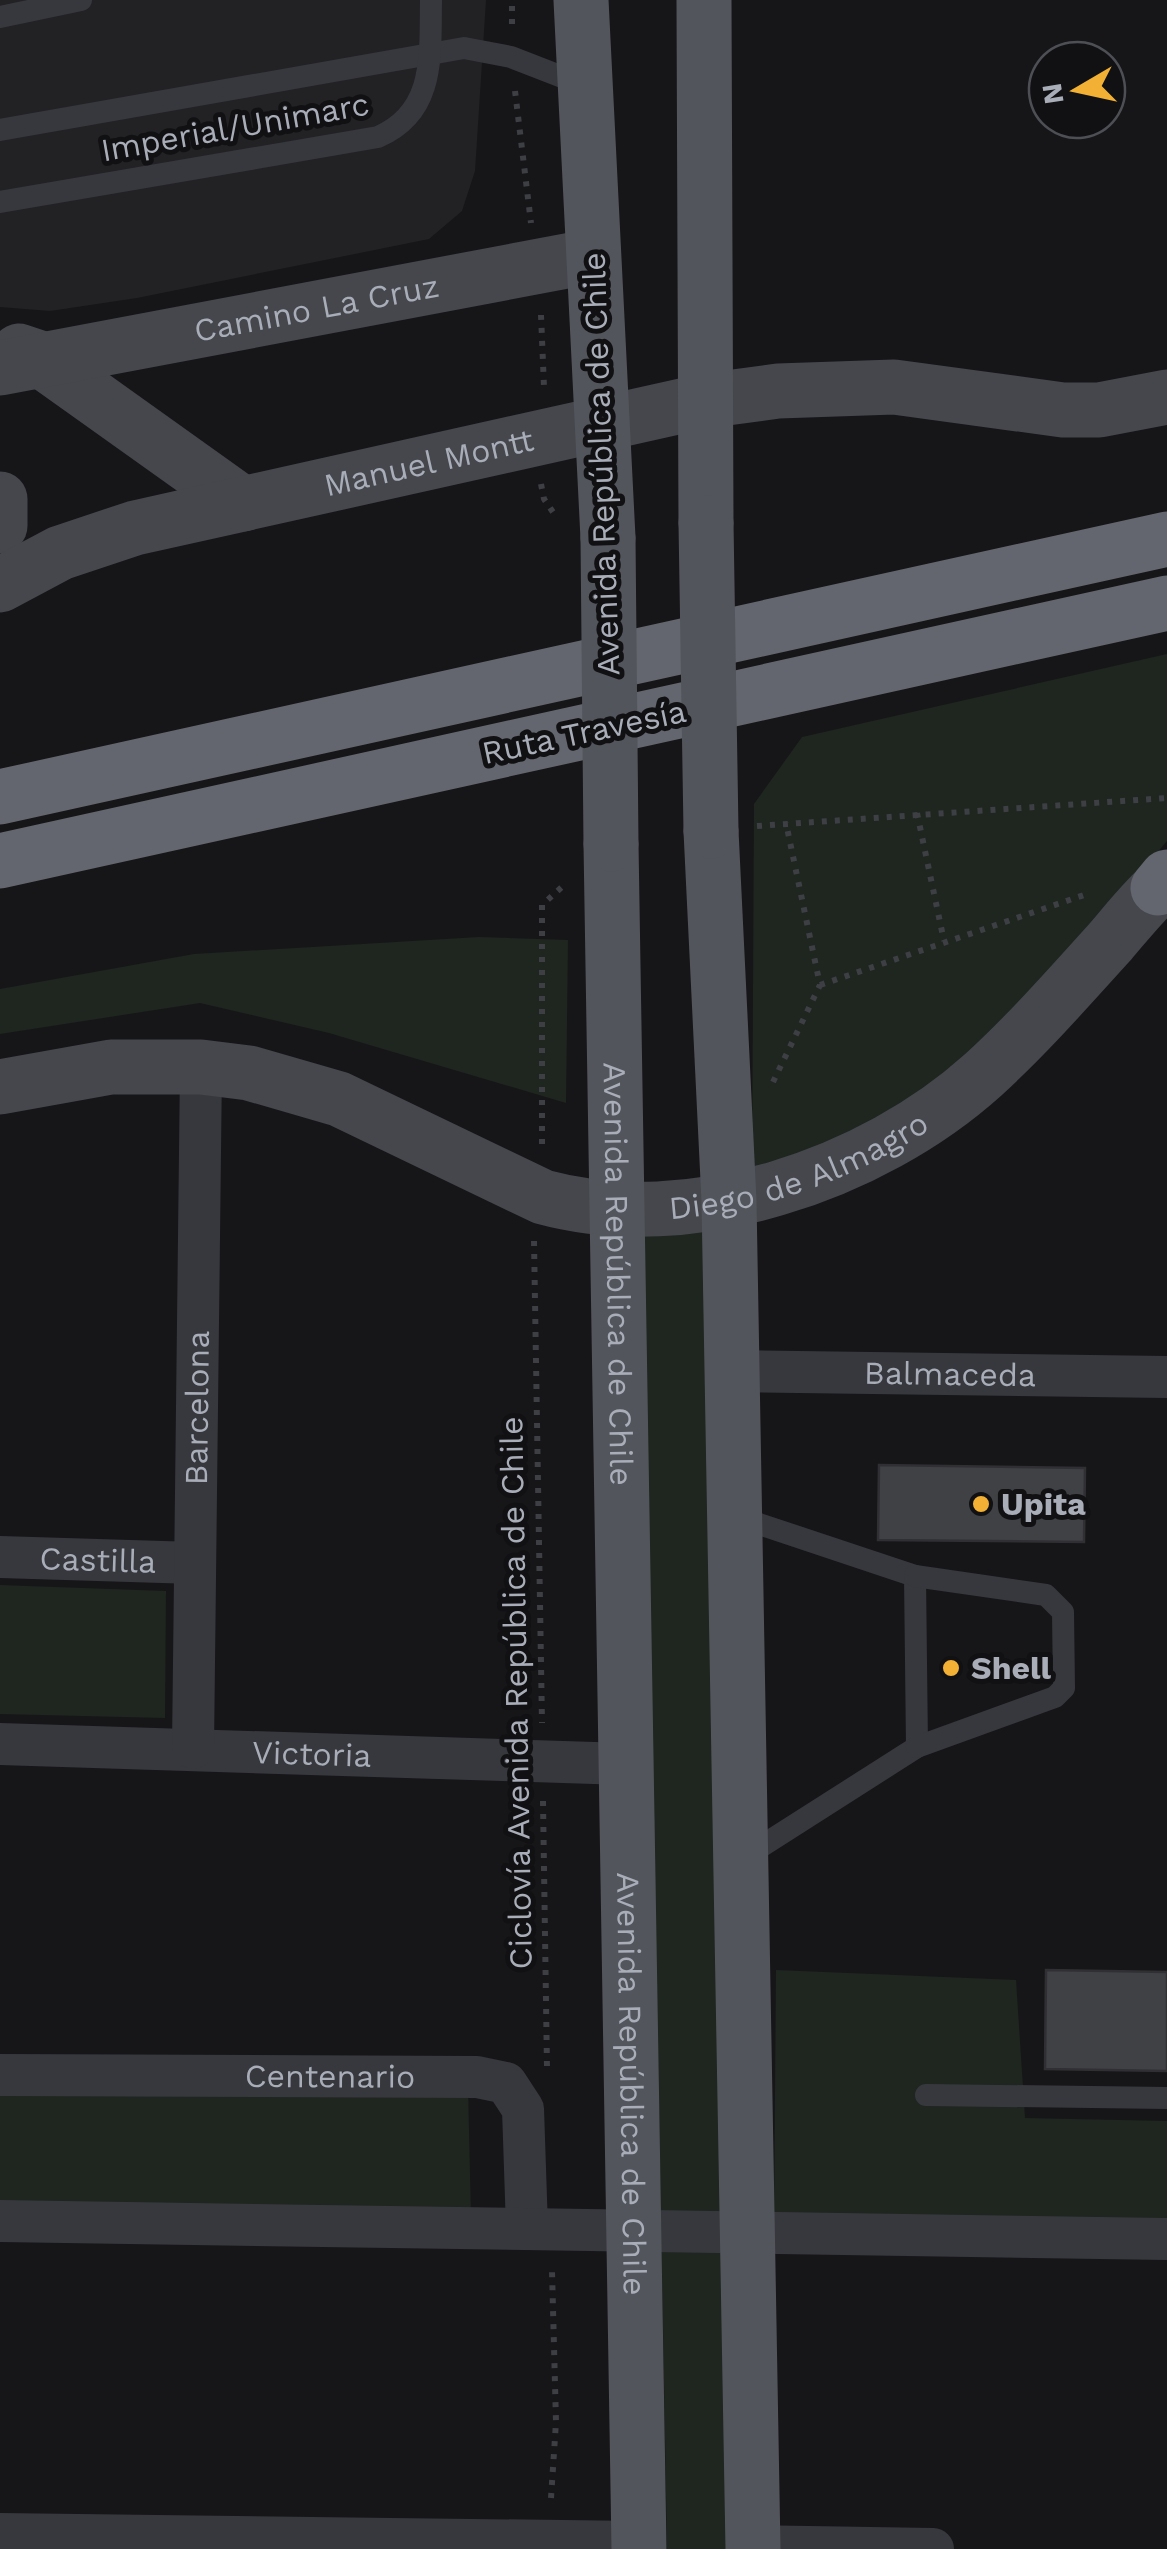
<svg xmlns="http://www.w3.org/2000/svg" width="1167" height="2549" font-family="'Work Sans',sans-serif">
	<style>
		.built { fill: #222225 }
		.green { fill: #1e261f }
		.building { fill: #404145; stroke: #303034; stroke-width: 2.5 }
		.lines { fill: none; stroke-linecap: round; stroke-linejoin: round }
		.path { stroke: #3d3f44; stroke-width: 6; stroke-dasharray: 5 8; stroke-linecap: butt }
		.lane { stroke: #37383d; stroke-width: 22 }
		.street { stroke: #37383d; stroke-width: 42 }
		.secondary { stroke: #45474d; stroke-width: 55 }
		.primary { stroke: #53555c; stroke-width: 55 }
		.highway { stroke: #63666e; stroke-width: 55 }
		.primary-bridge { stroke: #53555c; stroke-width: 55 }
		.poi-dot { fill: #f2b134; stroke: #111113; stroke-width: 4 }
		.labels { text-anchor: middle; stroke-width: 10; stroke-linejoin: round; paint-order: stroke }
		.street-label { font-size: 32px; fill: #a8adb8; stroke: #111113 }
		.poi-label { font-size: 32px; font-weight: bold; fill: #a8adb8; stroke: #111113; text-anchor: start }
	</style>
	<rect width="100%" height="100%" fill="#161618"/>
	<path class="built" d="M0 0H486L475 171 462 211 429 239 137 298 50 311 0 307Z"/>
	<g class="green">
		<path d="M1167 654V841L1045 985 944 1074 842 1155 752 1179 754 804 802 737Z"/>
		<path d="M479 937 568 940 566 1103 329 1033 200 1003 0 1034V989L194 954Z"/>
		<path d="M713 1225 732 2549H667L643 1229Z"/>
		<path d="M0 1585 166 1591 165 1718 0 1714Z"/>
		<path d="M776 1970 1016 1980 1025 2118 1167 2121V2223L774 2216Z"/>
		<path d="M0 2084 468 2086 471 2218 0 2212Z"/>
	</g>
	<g class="building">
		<path d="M879 1465 1085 1468 1084 1542 878 1540Z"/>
		<path d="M1046 1970 1167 1972V2071L1045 2069Z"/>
	</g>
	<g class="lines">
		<g class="path">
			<path d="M512 24V0"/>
			<path d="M515 91 531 223"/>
			<path d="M541 315 544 387"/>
			<path d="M541 484 544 499 557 518"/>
			<path d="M917 813 944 941"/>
			<path d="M757 826 1167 798"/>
			<path d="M820 985 1084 895"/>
			<path d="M773 1082 820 985 786 823"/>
			<path d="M542 1144V905L563 886"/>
			<path d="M534 1241 542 1723"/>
			<path d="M543 1801 547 2068"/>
			<path d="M551 2498 556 2422 552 2271"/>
		</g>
		<g class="lane">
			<path d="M0 17 81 0"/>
			<path d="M0 130 464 48 511 57 583 85"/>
			<path d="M0 202 378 137C436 112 430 55 431 0"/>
			<path d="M735 1516 915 1576 917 1747 743 1858"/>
			<path d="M915 1576 1046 1595 1063 1612 1064 1688 1055 1697 917 1747"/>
			<path d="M926 2095 1167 2098"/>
		</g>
		<g class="street">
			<path id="s1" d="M732 1371 1167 1377"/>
			<path id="s2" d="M0 1557 195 1563"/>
			<path id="s3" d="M0 1744 626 1764"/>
			<path id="s4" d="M193 1748 201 1067"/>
			<path id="s5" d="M0 2075 477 2077 506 2083 523 2109 527 2228"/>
			<path d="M0 2221 1167 2239"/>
			<path d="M0 2534 638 2542"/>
			<path d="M753 2546 933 2549"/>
		</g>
		<g class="secondary">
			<path d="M19 351 37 357 243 504"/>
			<path id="s6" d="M0 368 593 256"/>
			<path d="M0 499V526"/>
			<path id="s7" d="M0 585 60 553 135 528 704 401 778 391 894 387 1063 410H1099L1167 397"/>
			<path id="s8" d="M0 1087 111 1067H201L249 1073 339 1099 543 1197C690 1237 872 1175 983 1075 1028 1034 1069 987 1110 942 1128 921 1146 898 1167 880"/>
		</g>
		<g class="primary">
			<path d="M581 0 608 538"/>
			<path d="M704 0 706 523"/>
			<path d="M711 831 729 1201 753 2549"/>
			<path id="s9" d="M611 844 639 2549"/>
		</g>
		<g class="highway">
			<path d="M0 797 1167 539"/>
			<path d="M0 861 1167 603"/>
			<path d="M1158 888 1167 877"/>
		</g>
		<g class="primary-bridge">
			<path d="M706 523 711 831"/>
			<path d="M608 538 611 844"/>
		</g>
	</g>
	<g class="poi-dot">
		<circle cx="981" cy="1504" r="10"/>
		<circle cx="951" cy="1668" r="10"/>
	</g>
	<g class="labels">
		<g class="street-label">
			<text transform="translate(235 127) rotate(-10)" y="11">Imperial/Unimarc</text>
			<text dy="11" stroke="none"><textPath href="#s6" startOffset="322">Camino La Cruz</textPath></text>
			<text dy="11" stroke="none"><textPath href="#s7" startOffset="448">Manuel Montt</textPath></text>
			<text transform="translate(601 464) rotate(-92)" y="11">Avenida República de Chile</text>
			<text transform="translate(584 732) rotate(-12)" y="11">Ruta Travesía</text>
			<text dy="11" stroke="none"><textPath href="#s8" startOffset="835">Diego de Almagro</textPath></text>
			<text dy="11" stroke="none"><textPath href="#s9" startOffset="430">Avenida República de Chile</textPath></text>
			<text dy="11" stroke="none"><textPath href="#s1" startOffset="218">Balmaceda</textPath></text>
			<text dy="11" stroke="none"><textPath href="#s4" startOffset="340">Barcelona</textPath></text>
			<text dy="11" stroke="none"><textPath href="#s2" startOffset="98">Castilla</textPath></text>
			<text transform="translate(516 1693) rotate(-91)" y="11">Ciclovía Avenida República de Chile</text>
			<text dy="11" stroke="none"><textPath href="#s3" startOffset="312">Victoria</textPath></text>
			<text dy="11" stroke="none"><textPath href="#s5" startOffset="330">Centenario</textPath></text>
			<text dy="11" stroke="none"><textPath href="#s9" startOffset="1240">Avenida República de Chile</textPath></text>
		</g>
		<g class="poi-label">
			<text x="1001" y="1515">Upita</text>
			<text x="971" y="1679">Shell</text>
		</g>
	</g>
	<g transform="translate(1077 90) rotate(261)"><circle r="48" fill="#111113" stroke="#4d4f55" stroke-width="2.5"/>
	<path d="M0-8L18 38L0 25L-18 38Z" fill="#f2b134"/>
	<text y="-15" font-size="28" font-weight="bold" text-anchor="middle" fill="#a8adb8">N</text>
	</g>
</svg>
